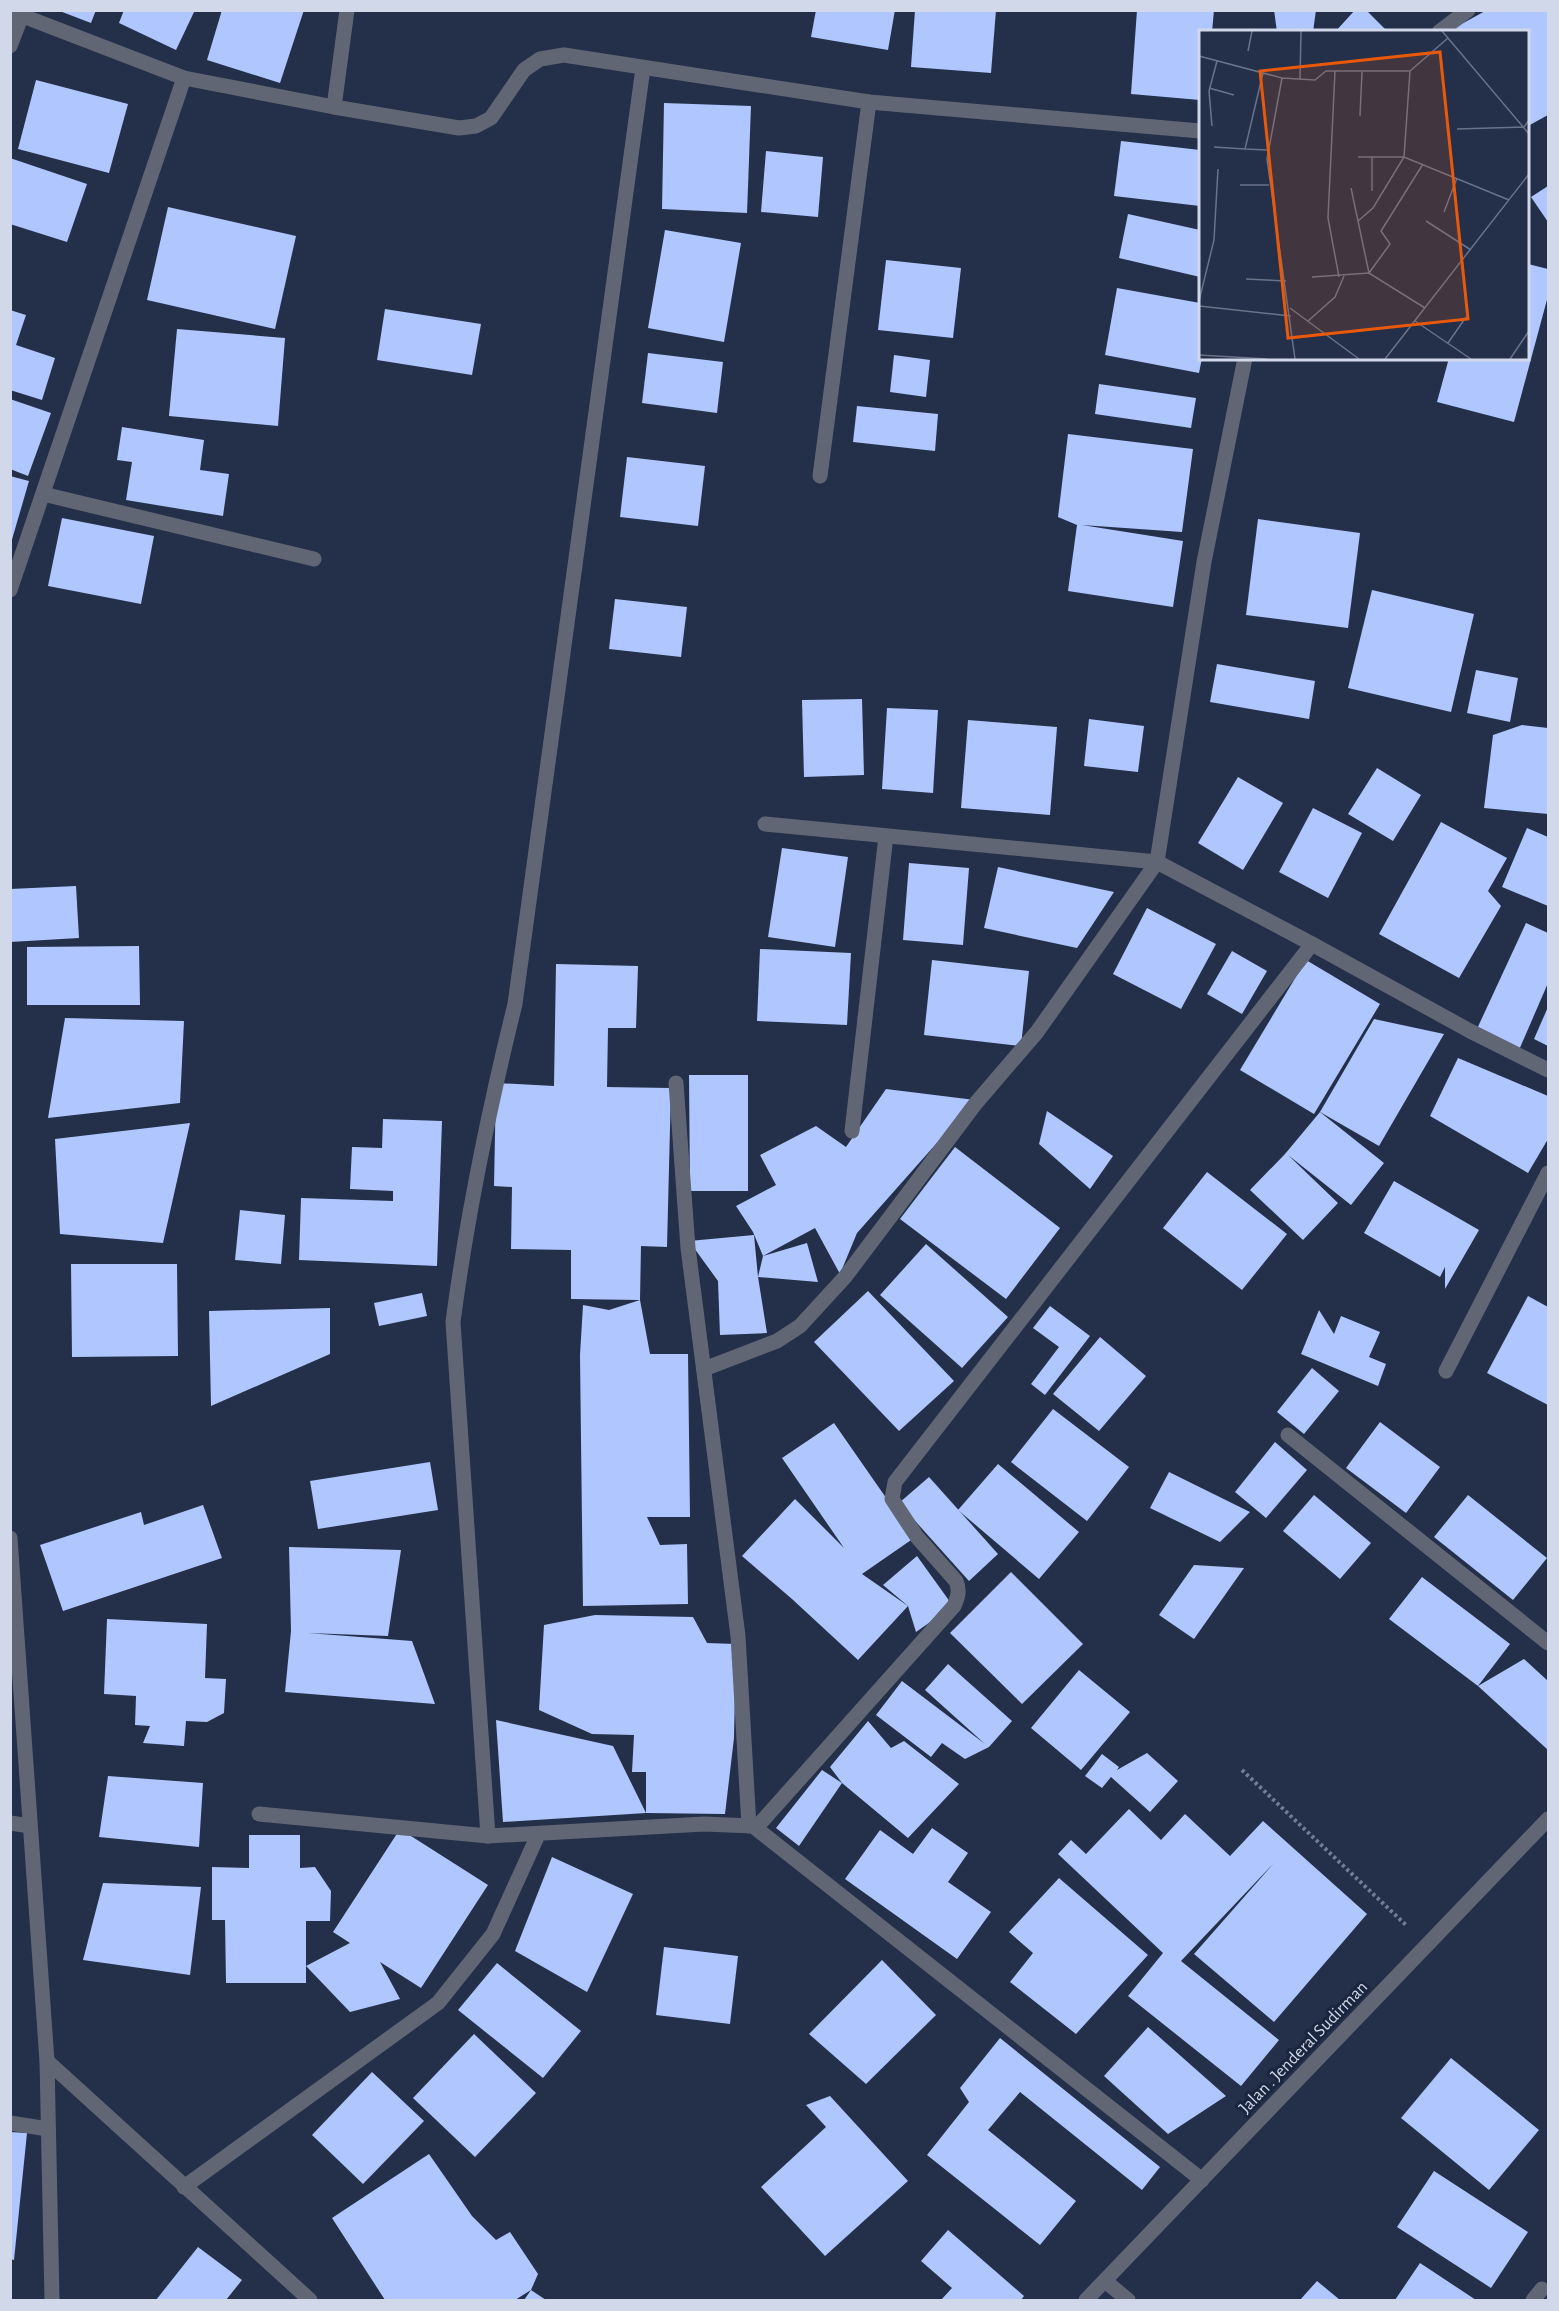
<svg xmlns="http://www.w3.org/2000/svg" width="1559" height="2311" font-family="'Alegreya Sans',sans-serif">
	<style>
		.building { fill: #afc7fe }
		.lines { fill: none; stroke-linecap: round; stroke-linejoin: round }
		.path { stroke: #747d93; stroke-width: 4; stroke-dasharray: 3 3; stroke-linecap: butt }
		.minor { stroke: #606674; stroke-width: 15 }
		.labels { text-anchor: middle; stroke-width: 6; stroke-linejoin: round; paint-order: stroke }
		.street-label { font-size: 18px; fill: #d0d8e9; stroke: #1a253e }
		.inset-road { fill: none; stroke: #697389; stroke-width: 1.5 }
		.view { fill: #e8590c; fill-opacity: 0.15; stroke: #e8590c; stroke-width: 3 }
		.inset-edge { fill: none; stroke: #d0d8e9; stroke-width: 3 }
	</style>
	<rect width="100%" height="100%" fill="#242f49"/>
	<g class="building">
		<path d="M57 10H96L91 23Z"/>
		<path d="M124 10H195L176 50 119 23Z"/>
		<path d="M222 10H304L280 83 207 60Z"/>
		<path d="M816 10H895L888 50 811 37Z"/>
		<path d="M915 10H996L991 73 911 67Z"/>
		<path d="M1137 10H1214L1212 32H1200V100L1131 94Z"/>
		<path d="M1274 10H1316L1313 32H1277Z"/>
		<path d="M1355 10H1366L1388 32H1335Z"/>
		<path d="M1487 10H1548V115L1528 126V32H1447Z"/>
		<path d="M36 80 128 104 109 173 18 149Z"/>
		<path d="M664 103 751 106 747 213 662 209Z"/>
		<path d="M1121 141 1200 150V206L1114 196Z"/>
		<path d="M766 151 823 157 818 217 761 212Z"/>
		<path d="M10 158 87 184 67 242 10 224Z"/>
		<path d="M1548 186V222L1531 197Z"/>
		<path d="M168 207 296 236 275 329 147 300Z"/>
		<path d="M1128 214 1200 230V277L1119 258Z"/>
		<path d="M665 230 741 243 724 342 648 328Z"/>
		<path d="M886 260 961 268 953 338 878 330Z"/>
		<path d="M1528 264 1548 269V296L1514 422 1437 402 1449 358H1528Z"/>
		<path d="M1117 288 1200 303 1202 358 1199 373 1105 355Z"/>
		<path d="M385 309 481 324 472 375 377 360Z"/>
		<path d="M10 310 26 315 16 345 55 358 42 400 10 390Z"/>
		<path d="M177 329 285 338 278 426 169 416Z"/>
		<path d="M648 353 723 362 717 413 642 403Z"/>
		<path d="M894 355 930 360 926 397 890 392Z"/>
		<path d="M1099 384 1196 398 1191 428 1095 414Z"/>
		<path d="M10 399 51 413 28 476 10 469Z"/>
		<path d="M857 406 938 414 935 451 853 442Z"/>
		<path d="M122 427 204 440 200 470 229 474 223 516 126 500 132 462 117 460Z"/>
		<path d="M1068 434 1193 449 1182 532 1082 525 1183 541 1173 607 1068 591 1077 525 1058 517Z"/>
		<path d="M627 457 705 466 698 526 620 517Z"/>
		<path d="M10 476 29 481 11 543H10Z"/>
		<path d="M62 518 154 536 141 604 48 586Z"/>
		<path d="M1258 519 1360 533 1348 628 1246 615Z"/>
		<path d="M1372 590 1474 614 1451 712 1348 688Z"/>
		<path d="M615 599 687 607 681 657 609 649Z"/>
		<path d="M1217 664 1315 681 1309 719 1210 702Z"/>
		<path d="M1476 670 1518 678 1510 722 1467 713Z"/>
		<path d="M862 699 864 775 804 777 802 700Z"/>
		<path d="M887 708 938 710 933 793 882 789Z"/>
		<path d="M1089 719 1144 726 1138 772 1084 766Z"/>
		<path d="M968 720 1057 727 1050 815 961 808Z"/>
		<path d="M1522 725 1548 728V814L1484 808 1493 735Z"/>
		<path d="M1377 768 1421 795 1393 841 1348 814Z"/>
		<path d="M1238 777 1283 803 1243 870 1198 843Z"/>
		<path d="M1313 808 1362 833 1328 898 1279 872Z"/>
		<path d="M1441 822 1507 858 1488 891 1501 906 1459 978 1379 934Z"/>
		<path d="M1527 828 1548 837V906L1502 887Z"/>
		<path d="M782 848 848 857 835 947 768 937Z"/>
		<path d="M909 863 969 868 963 945 903 940Z"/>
		<path d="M998 867 1114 892 1077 948 984 928Z"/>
		<path d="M76 886 79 938 10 942V889Z"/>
		<path d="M1147 908 1216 944 1181 1009 1113 974Z"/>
		<path d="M1526 923 1548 933V983L1519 1050 1476 1031Z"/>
		<path d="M139 946 140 1005H27V947Z"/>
		<path d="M760 949 851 953 847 1025 757 1021Z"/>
		<path d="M1232 951 1267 971 1242 1014 1207 994Z"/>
		<path d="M932 960 1029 971 1021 1046 924 1035Z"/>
		<path d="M1306 960 1380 1004 1314 1114 1240 1070Z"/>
		<path d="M556 964 638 966 636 1028H608L607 1087 671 1088 667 1247 641 1246 640 1300 650 1354H688L690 1517H647L660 1545 687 1544 688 1604 583 1606 580 1355 583 1305 609 1310 640 1300 571 1299V1250L511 1249 512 1187 494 1186 496 1083 554 1086Z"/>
		<path d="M1548 1007V1046L1534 1039Z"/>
		<path d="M65 1018 184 1021 180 1103 48 1118Z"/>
		<path d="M1374 1019 1444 1034 1379 1146 1320 1112Z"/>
		<path d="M1458 1058 1548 1096V1139L1528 1173 1430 1116Z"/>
		<path d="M689 1075H748V1191H690Z"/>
		<path d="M886 1089 975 1100 857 1233 840 1274 815 1228 763 1256 807 1243 818 1282 758 1277 767 1333 720 1335 718 1281 689 1241 754 1235 758 1277 763 1256 753 1232 736 1206 776 1185 760 1155 816 1126 846 1147Z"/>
		<path d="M1047 1111 1113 1156 1090 1189 1039 1144Z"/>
		<path d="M1320 1112 1384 1163 1351 1205 1288 1155 1338 1203 1303 1240 1250 1190 1285 1154Z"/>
		<path d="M383 1119 442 1121 437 1266 299 1260 301 1198 393 1201V1191L350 1189 352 1147 382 1148Z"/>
		<path d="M190 1123 163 1243 60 1234 55 1139Z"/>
		<path d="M955 1147 1060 1228 1006 1299 900 1219Z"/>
		<path d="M1207 1172 1287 1234 1242 1290 1163 1228Z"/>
		<path d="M1394 1181 1479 1230 1445 1289V1267L1440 1277 1364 1233Z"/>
		<path d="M240 1210 285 1215 281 1264 235 1260Z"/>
		<path d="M926 1244 1008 1317 962 1368 880 1295Z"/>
		<path d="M71 1264H177L178 1356 72 1357Z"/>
		<path d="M868 1291 954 1381 899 1431 814 1342Z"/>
		<path d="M422 1293 427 1316 379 1326 374 1303Z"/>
		<path d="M1528 1296 1548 1307V1405L1487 1373Z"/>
		<path d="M1050 1306 1090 1336 1045 1395 1031 1384 1059 1347 1033 1328Z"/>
		<path d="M330 1308V1354L211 1406 209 1311Z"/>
		<path d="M1319 1310 1334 1334 1341 1316 1380 1332 1369 1357 1386 1364 1378 1386 1301 1354Z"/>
		<path d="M1100 1337 1146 1376 1099 1431 1053 1394Z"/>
		<path d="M1312 1368 1339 1391 1304 1434 1277 1412Z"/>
		<path d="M1053 1409 1129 1467 1087 1521 1011 1462Z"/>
		<path d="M1380 1422 1440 1467 1406 1513 1346 1468Z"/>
		<path d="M834 1423 914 1538 862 1574 908 1606 858 1660 792 1599 742 1556 795 1499 844 1548 782 1458Z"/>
		<path d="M1275 1442 1307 1470 1266 1518 1235 1492Z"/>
		<path d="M430 1462 438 1510 318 1529 310 1481Z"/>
		<path d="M998 1464 1079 1532 1039 1579 958 1510Z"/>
		<path d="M1169 1472 1250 1512 1220 1542 1150 1508Z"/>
		<path d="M929 1477 998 1554 969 1581 899 1503Z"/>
		<path d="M1314 1495 1371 1543 1340 1579 1283 1531Z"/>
		<path d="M1468 1495 1547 1558 1513 1600 1434 1537Z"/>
		<path d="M203 1505 222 1558 63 1611 40 1545 141 1512 144 1525Z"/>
		<path d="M289 1547 401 1550 388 1636 308 1633 412 1641 435 1704 285 1692 291 1631Z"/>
		<path d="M917 1556 953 1606 916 1632 908 1606 883 1585Z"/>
		<path d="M1194 1565 1244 1568 1194 1639 1159 1615Z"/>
		<path d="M1011 1572 1083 1644 1022 1704 950 1633Z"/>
		<path d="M1422 1577 1510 1644 1478 1686 1389 1619Z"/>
		<path d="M595 1615 693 1617 707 1643 736 1644 734 1738 725 1814 646 1813 503 1822 496 1720 613 1746 646 1813V1772H632L634 1735 592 1734 539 1710 544 1625Z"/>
		<path d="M107 1619 207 1624 205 1678 226 1679 224 1713 207 1722 186 1721 184 1746 143 1743 150 1726 135 1725 136 1696 104 1694Z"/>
		<path d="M1524 1659 1548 1681V1750L1478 1686Z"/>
		<path d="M948 1664 1012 1721 989 1747 965 1759 942 1743 931 1757 876 1715 902 1681 985 1744 925 1690Z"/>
		<path d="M1079 1670 1130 1712 1081 1770 1031 1728Z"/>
		<path d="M868 1721 891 1748 904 1741 959 1784 908 1838 842 1783 830 1767Z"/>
		<path d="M1147 1753 1178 1781 1150 1812 1111 1777 1102 1788 1085 1776 1102 1754 1119 1767 1117 1770Z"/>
		<path d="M822 1770 842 1783 799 1846 776 1828Z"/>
		<path d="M108 1776 203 1783 199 1847 99 1837Z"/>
		<path d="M1129 1809 1161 1840 1185 1814 1230 1856 1263 1821 1367 1914 1274 2022 1194 1954 1274 1863 1181 1961 1279 2040 1241 2086 1128 1996 1163 1953 1058 1854 1071 1840 1086 1854Z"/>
		<path d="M932 1828 968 1853 948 1882 991 1912 957 1959 845 1879 880 1830 913 1854Z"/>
		<path d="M400 1829 488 1885 421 1988 380 1962 400 1999 350 2012 306 1966V1983H226L225 1920H212V1867L249 1868V1835H300V1868L315 1867 331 1891 330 1921H306V1966L350 1943 333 1932Z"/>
		<path d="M552 1857 633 1894 587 1992 515 1951Z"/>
		<path d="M1059 1878 1148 1955 1076 2034 1010 1982 1033 1953 1009 1932Z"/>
		<path d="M103 1883 201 1887 190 1975 83 1960Z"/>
		<path d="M664 1947 738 1956 730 2024 656 2015Z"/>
		<path d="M882 1960 936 2015 866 2084 809 2034Z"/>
		<path d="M497 1963 581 2031 543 2078 458 2010Z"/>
		<path d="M1148 2027 1226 2096 1168 2134 1104 2076Z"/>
		<path d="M474 2034 536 2093 475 2157 413 2098Z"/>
		<path d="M1000 2038 1160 2167 1142 2190 1020 2092 988 2130 1076 2201 1040 2245 927 2155 969 2102 960 2088Z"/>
		<path d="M1451 2058 1539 2130 1489 2190 1401 2118Z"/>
		<path d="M372 2072 424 2121 363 2184 312 2135Z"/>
		<path d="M830 2096 908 2181 825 2256 761 2187 826 2127 806 2105Z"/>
		<path d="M10 2132 27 2133 14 2260 10 2259Z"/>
		<path d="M429 2154 472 2216 496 2240 510 2232 538 2274 531 2290 546 2300H524L531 2290 515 2300H385L332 2218Z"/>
		<path d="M1434 2171 1528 2232 1491 2288 1397 2227Z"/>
		<path d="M948 2230 1024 2296 1021 2300H941L952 2288 921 2261Z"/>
		<path d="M198 2247 242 2280 226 2300H156Z"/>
		<path d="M1420 2263 1476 2300H1395Z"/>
		<path d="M1317 2281 1340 2300H1300Z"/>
	</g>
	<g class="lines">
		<path class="path" d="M1242 1770 1407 1926"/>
		<g class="minor">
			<path d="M10 11 184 78 334 107 459 128 476 126 491 118 524 70 540 59 564 55 869 102 1200 131"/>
			<path d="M1439 32 1468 10"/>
			<path d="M10 46 22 15"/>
			<path d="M334 107 347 10"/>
			<path d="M820 476 869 102"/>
			<path d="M43 494 314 559"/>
			<path d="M10 590 184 78"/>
			<path d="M765 824 1157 862 1312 944 1470 1031 1548 1070"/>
			<path d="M676 1083 688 1248 738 1636 749 1826"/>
			<path d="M852 1131 886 836"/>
			<path d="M704 1369 777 1341 800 1326 845 1277 976 1103 1037 1032 1157 862 1204 562 1245 358"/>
			<path d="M1446 1371 1548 1173"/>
			<path d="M1288 1435 1548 1643"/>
			<path d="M10 1538 47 2061 52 2300"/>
			<path d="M259 1814 488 1836 704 1824 753 1826 1202 2180"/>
			<path d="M10 1823 30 1826"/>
			<path d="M756 1828 954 1606C958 1597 960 1590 956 1581L917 1537 892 1499 895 1482 1312 944"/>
			<path d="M488 1836 453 1322C467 1215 489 1109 515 1004L643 68"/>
			<path d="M47 2061 310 2300"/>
			<path d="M10 2123 48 2129"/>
			<path d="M184 2187 438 2003 493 1934 538 1835"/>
			<path d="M1105 2281 1128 2300"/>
			<path d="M1086 2300 1548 1819"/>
			<path d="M1533 2300 1542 2289"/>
		</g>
	</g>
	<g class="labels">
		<g class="street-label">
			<text transform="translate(1303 2047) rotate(-46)" y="6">Jalan . Jenderal Sudirman</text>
		</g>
	</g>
	<g transform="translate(1199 30)">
		<rect width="330" height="330" fill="#242f49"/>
		<path class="inset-road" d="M243 1 330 104M49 21 53 1M0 26 83 48 116 50 127 41H211L249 8M136 41 129 188 140 247M83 48 68 129 96 329M101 49 102 1M10 58 35 65M161 86 163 42M13 96 10 61 18 31M258 99 325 97 330 90M15 117 46 119 64 43M46 119 68 120M159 127H205L310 170M41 155H70M152 158 170 243M173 161V127M245 182 258 148M159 191 174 178 205 127 211 41M227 191 272 220M170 243 191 214 182 201 224 134M113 247 170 243 226 278M47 249 87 251M0 271 15 210 19 139M0 276 92 286M91 278 160 329M109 291 136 267 145 246M216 291 272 329M249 313 267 287M0 325 68 329M186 329 330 144M311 329 330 301"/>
		<path class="view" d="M241 22 269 289 89 308 61 41Z"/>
		<rect width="330" height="330" class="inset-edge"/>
	</g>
	<rect width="1559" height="2311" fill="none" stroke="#d0d8e9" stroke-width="24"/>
</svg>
